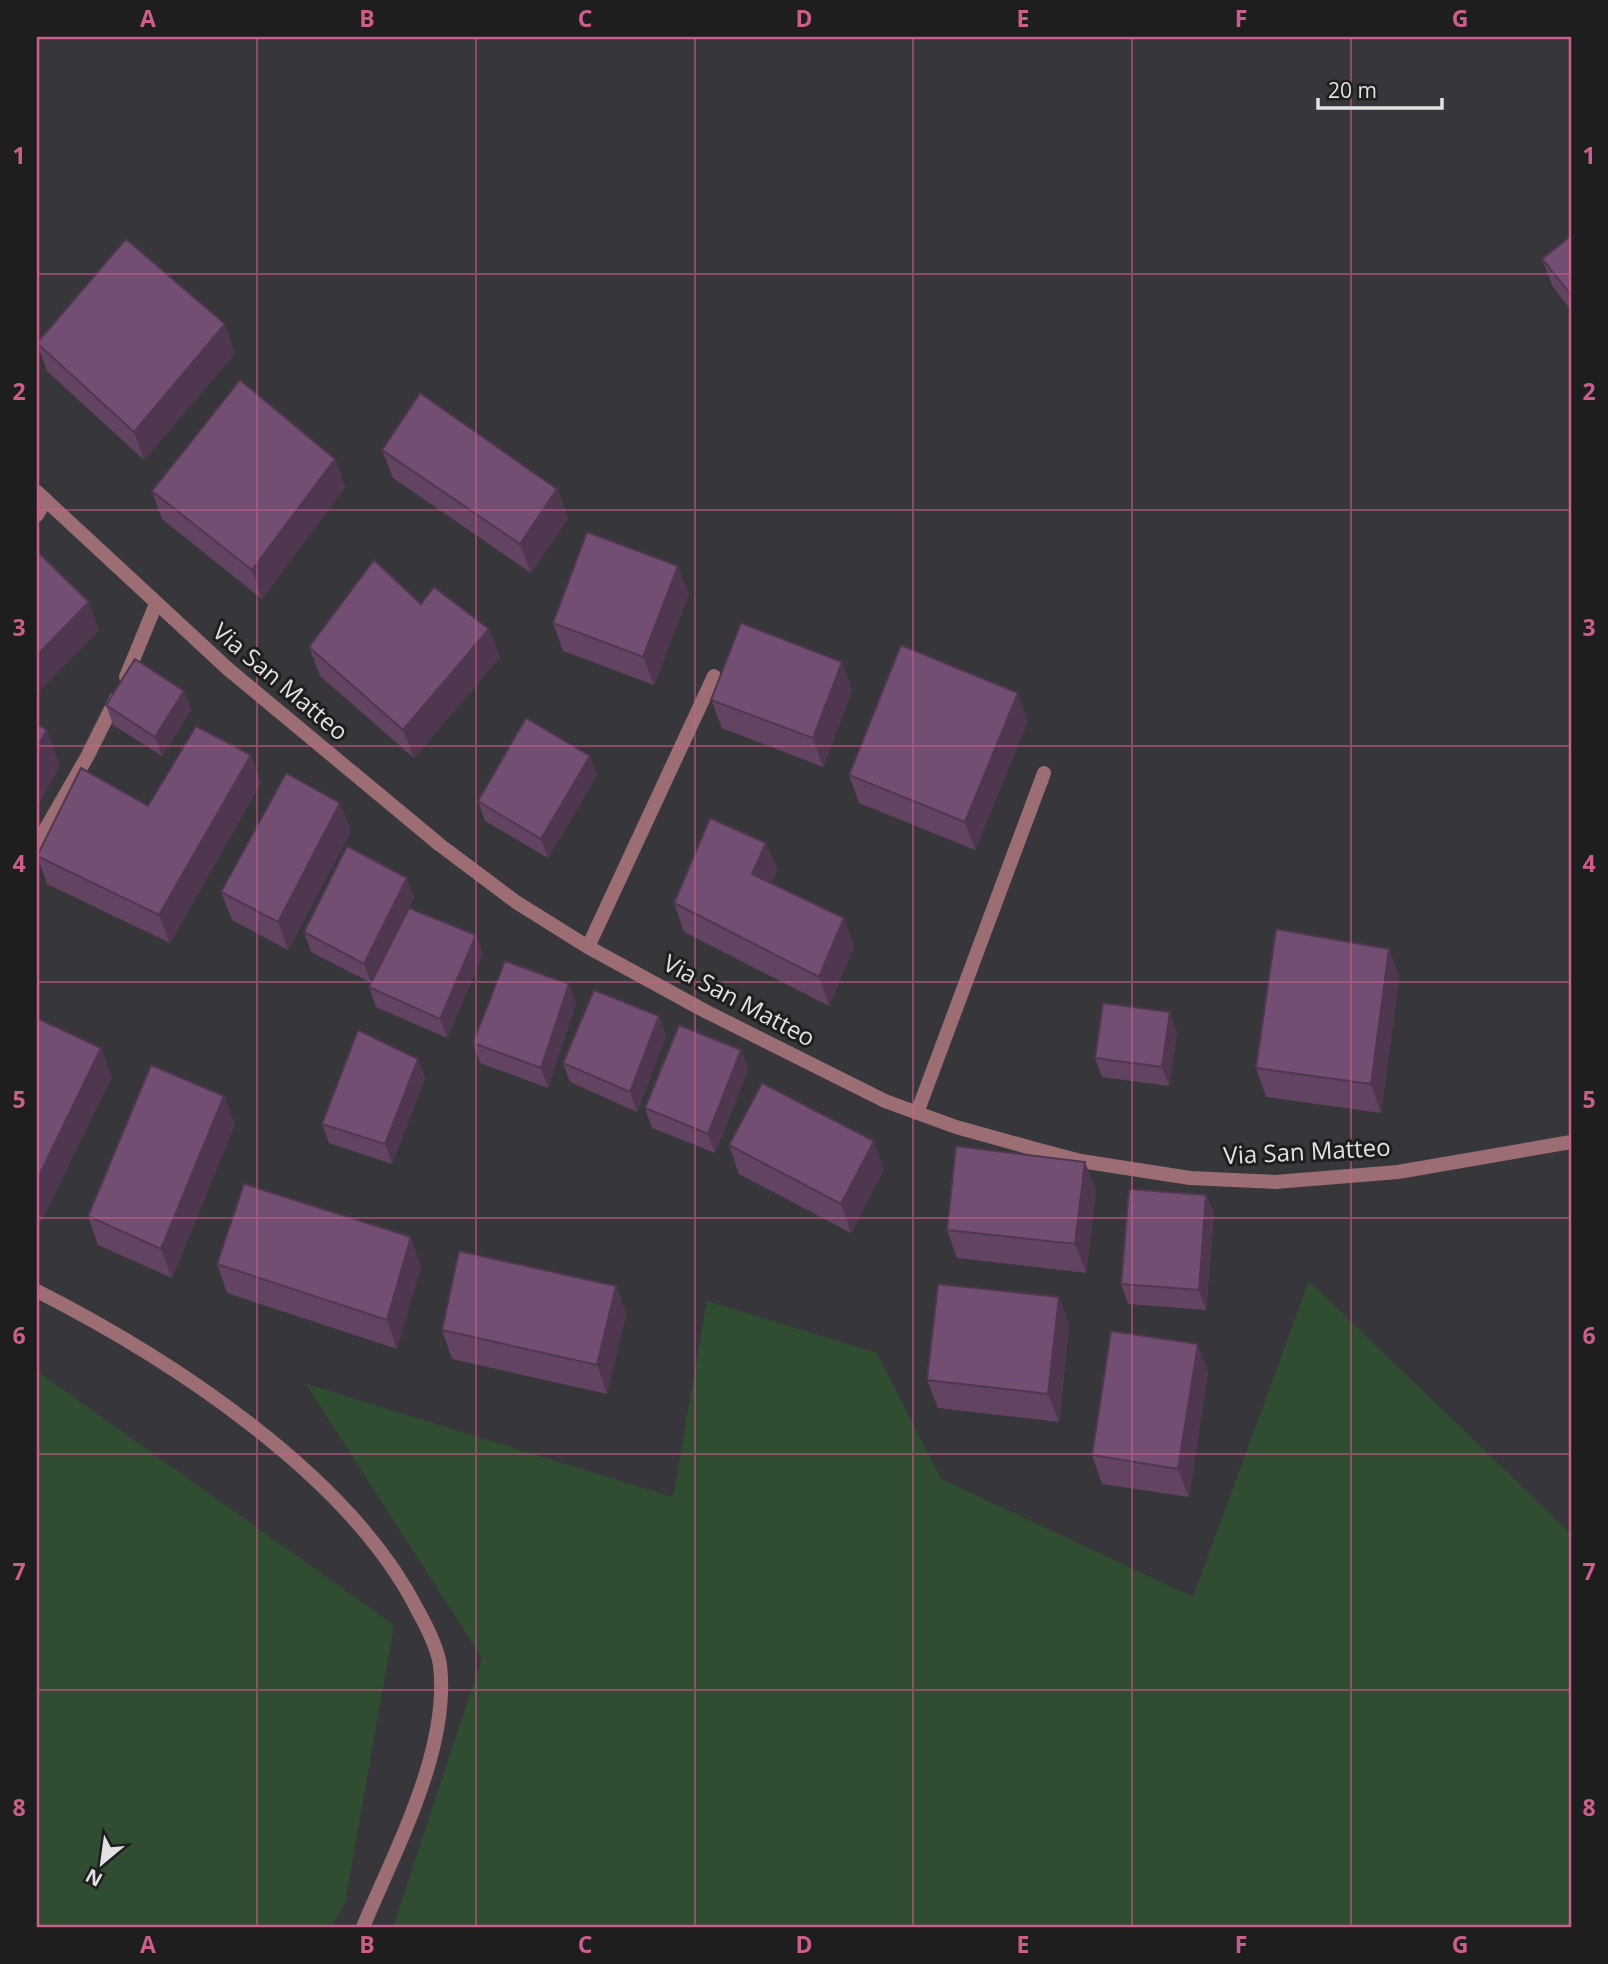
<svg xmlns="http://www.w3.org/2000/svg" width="1608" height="1964" font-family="'Open Sans',sans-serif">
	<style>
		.green { fill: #304d32 }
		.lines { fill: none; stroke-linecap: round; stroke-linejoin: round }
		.street { stroke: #9c6e74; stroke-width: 14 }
		.wall { fill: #624362 }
		.shaded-wall { fill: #503750 }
		.building { fill: #724e72; stroke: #503750; stroke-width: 2 }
		.grid { fill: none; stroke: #cd5e8b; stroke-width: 2; stroke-opacity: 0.55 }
		.labels { text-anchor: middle; stroke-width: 6; stroke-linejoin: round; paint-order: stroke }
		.street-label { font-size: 24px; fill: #e2e1e4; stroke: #1e1e1f }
		.neatline { fill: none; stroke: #cd5e8b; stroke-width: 2.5 }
		.grid-label { font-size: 23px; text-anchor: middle; font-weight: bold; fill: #cd5e8b }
	</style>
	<rect width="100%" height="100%" fill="#37363a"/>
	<g class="green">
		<path d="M1309 1281 1571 1534V1927H393L482 1658 306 1384 673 1497 707 1301 877 1353 941 1479 1193 1597Z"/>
		<path d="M37 1371 394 1625 345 1903 331 1927H37Z"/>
	</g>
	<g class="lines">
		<g class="street">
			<path d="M37 492 228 669 440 845 516 902 588 947 705 1011 885 1101 956 1127 1039 1150 1081 1161 1190 1178 1275 1182 1398 1172 1571 1142"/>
			<path d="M37 515 46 500"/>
			<path d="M126 677 156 604"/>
			<path d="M37 844 87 757 116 699"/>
			<path d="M588 947 714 676"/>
			<path d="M917 1113 1044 773"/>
			<path d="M37 1291C169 1358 350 1475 418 1611 427 1627 437 1646 440 1665 450 1750 395 1850 363 1927"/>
		</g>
	</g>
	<g class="wall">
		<path d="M1571 236V310L1553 287 1542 259Z"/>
		<path d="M37 344 235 353 144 460 47 371Z"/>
		<path d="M382 450 557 489 568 518 531 573 393 478Z"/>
		<path d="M335 459 345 487 262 599 162 519 152 491Z"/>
		<path d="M689 594 654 685 563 651 553 623Z"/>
		<path d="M421 604 489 629 500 657 414 758 320 676 309 647Z"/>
		<path d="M842 662 852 691 823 767 722 728 711 700Z"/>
		<path d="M184 691 191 710 162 756 113 725 106 705Z"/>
		<path d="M1028 721 975 850 859 803 849 775Z"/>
		<path d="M251 755 261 783 170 943 47 884 37 855 148 806Z"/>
		<path d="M597 775 548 858 485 821 478 801Z"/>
		<path d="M351 831 288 950 232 920 221 892Z"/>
		<path d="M766 843 777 871 771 883 844 918 854 946 829 1006 684 932 674 903Z"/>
		<path d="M414 897 384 958 483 954 447 1038 376 1007 369 987 371 983 311 952 304 932Z"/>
		<path d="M1389 949 1399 977 1381 1113 1266 1097 1256 1068Z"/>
		<path d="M576 1003 548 1088 480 1063 473 1043Z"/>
		<path d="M659 1016 666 1036 637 1112 570 1082 563 1063Z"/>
		<path d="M1177 1032 1169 1086 1102 1077 1095 1058Z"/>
		<path d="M741 1050 748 1069 715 1153 652 1128 645 1108Z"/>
		<path d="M425 1078 392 1164 329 1143 322 1124Z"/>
		<path d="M235 1124 172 1278 98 1245 88 1216Z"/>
		<path d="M729 1145 884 1169 851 1233 739 1174Z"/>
		<path d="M1096 1190 1086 1273 957 1258 947 1230Z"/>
		<path d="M1206 1195 1214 1214 1206 1310 1128 1304 1121 1284Z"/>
		<path d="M217 1264 421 1266 397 1349 227 1293Z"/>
		<path d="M616 1286 626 1314 607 1394 452 1359 442 1330Z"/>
		<path d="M1059 1297 1069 1326 1059 1422 938 1408 927 1380Z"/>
		<path d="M1208 1372 1189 1497 1102 1484 1092 1455Z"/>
	</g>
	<g class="shaded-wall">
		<path d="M225 324 235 353 144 460 134 432Z"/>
		<path d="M335 459 345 487 262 599 252 570Z"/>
		<path d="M557 489 568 518 531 573 520 544Z"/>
		<path d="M678 566 689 594 654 685 643 657Z"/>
		<path d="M89 602 99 630 37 694V655Z"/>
		<path d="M489 629 500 657 414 758 403 730Z"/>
		<path d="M842 662 852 691 823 767 813 738Z"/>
		<path d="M184 691 191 710 162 756 155 737Z"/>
		<path d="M1018 693 1028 721 975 850 965 822Z"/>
		<path d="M47 730 60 766 37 808V747Z"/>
		<path d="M251 755 261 783 170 943 159 915Z"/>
		<path d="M590 756 597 775 548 858 541 839Z"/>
		<path d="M340 803 351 831 288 950 278 922Z"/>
		<path d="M766 843 777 871 763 902 752 874Z"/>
		<path d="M407 878 414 897 371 983 364 964Z"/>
		<path d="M844 918 854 946 829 1006 819 977Z"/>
		<path d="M476 935 483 954 447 1038 440 1019Z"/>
		<path d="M1389 949 1399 977 1381 1113 1371 1084Z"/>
		<path d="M569 984 576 1003 548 1088 541 1068Z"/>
		<path d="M1170 1012 1177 1032 1169 1086 1162 1067Z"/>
		<path d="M659 1016 666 1036 637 1112 630 1092Z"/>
		<path d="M101 1048 112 1077 40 1224 37 1215V1180Z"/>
		<path d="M741 1050 748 1069 715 1153 708 1134Z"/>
		<path d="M418 1059 425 1078 392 1164 385 1144Z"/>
		<path d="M224 1096 235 1124 172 1278 161 1249Z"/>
		<path d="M874 1141 884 1169 851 1233 841 1204Z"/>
		<path d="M1085 1162 1096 1190 1086 1273 1075 1244Z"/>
		<path d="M1206 1195 1214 1214 1206 1310 1199 1290Z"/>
		<path d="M411 1237 421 1266 397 1349 387 1320Z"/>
		<path d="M616 1286 626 1314 607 1394 597 1365Z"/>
		<path d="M1059 1297 1069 1326 1059 1422 1048 1394Z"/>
		<path d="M1198 1344 1208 1372 1189 1497 1178 1469Z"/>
	</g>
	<g class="building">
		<path d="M1571 236V295L1542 259Z"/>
		<path d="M126 239 225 324 134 432 37 343Z"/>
		<path d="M240 380 335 459 252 570 152 491Z"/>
		<path d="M420 393 557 489 520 544 382 450Z"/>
		<path d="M587 532 678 566 643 657 553 623Z"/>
		<path d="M37 551 89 602 37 655Z"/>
		<path d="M374 560 421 604 434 587 489 629 403 730 309 647Z"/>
		<path d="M741 623 842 662 813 738 711 700Z"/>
		<path d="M901 645 1018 693 965 822 849 775Z"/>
		<path d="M135 659 184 691 155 737 106 705Z"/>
		<path d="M526 718 590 756 541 839 478 801Z"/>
		<path d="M37 724 47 730 37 747Z"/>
		<path d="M196 726 251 755 159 915 37 856 81 768 148 806Z"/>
		<path d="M286 773 340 803 278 922 221 892Z"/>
		<path d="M710 818 766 843 752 874 844 918 819 977 674 903Z"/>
		<path d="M347 846 407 878 364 964 304 932Z"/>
		<path d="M409 908 476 935 440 1019 369 987Z"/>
		<path d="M1276 929 1389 949 1371 1084 1256 1068Z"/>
		<path d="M505 961 569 984 541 1068 473 1043Z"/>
		<path d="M594 990 659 1016 630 1092 563 1063Z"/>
		<path d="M1103 1003 1170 1012 1162 1067 1095 1058Z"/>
		<path d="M37 1018 101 1048 37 1180Z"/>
		<path d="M679 1025 741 1050 708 1134 645 1108Z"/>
		<path d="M358 1030 418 1059 385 1144 322 1124Z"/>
		<path d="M151 1065 224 1096 161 1249 88 1216Z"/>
		<path d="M762 1083 874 1141 841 1204 729 1145Z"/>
		<path d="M956 1146 1085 1162 1075 1244 947 1230Z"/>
		<path d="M244 1184 411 1237 387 1320 217 1264Z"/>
		<path d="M1129 1189 1206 1195 1199 1290 1121 1284Z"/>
		<path d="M459 1251 616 1286 597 1365 442 1330Z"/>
		<path d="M938 1284 1059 1297 1048 1394 927 1380Z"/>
		<path d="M1111 1331 1198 1344 1178 1469 1092 1455Z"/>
	</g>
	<path class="grid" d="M257 37V1927M476 37V1927M695 37V1927M913 37V1927M1132 37V1927M1351 37V1927M37 274H1571M37 510H1571M37 746H1571M37 982H1571M37 1218H1571M37 1454H1571M37 1690H1571"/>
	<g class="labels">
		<g class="street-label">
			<text transform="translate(280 682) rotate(40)" y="8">Via San Matteo</text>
			<text transform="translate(739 1001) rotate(28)" y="8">Via San Matteo</text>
			<text transform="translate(1307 1152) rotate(-3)" y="8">Via San Matteo</text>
		</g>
	</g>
	<rect width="1608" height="1964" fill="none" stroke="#1e1e1f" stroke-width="77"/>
	<g transform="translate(102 1863) rotate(209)" stroke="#1e1e1f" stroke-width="5" paint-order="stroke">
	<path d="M0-5L12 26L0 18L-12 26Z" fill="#e2e1e4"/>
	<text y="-10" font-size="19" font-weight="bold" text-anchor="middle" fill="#e2e1e4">N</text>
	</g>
	<path d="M1318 98v10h124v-10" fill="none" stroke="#e2e1e4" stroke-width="3.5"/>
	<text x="1328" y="98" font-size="21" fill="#e2e1e4" stroke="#1e1e1f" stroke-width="5" paint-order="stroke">20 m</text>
	<rect x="38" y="38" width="1532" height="1888" class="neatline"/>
	<g class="grid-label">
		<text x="148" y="27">A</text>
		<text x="367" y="27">B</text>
		<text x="585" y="27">C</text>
		<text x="804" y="27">D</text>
		<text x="1023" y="27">E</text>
		<text x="1241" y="27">F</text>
		<text x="1460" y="27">G</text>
		<text x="19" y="164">1</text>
		<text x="1589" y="164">1</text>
		<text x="19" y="400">2</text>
		<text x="1589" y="400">2</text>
		<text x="19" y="636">3</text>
		<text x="1589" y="636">3</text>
		<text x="19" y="872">4</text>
		<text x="1589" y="872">4</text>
		<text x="19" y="1108">5</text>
		<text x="1589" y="1108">5</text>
		<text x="19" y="1344">6</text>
		<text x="1589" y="1344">6</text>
		<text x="19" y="1580">7</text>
		<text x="1589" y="1580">7</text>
		<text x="19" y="1816">8</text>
		<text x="1589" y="1816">8</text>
		<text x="148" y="1953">A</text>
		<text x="367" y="1953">B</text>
		<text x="585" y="1953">C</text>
		<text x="804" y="1953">D</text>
		<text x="1023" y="1953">E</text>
		<text x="1241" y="1953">F</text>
		<text x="1460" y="1953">G</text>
	</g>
</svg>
